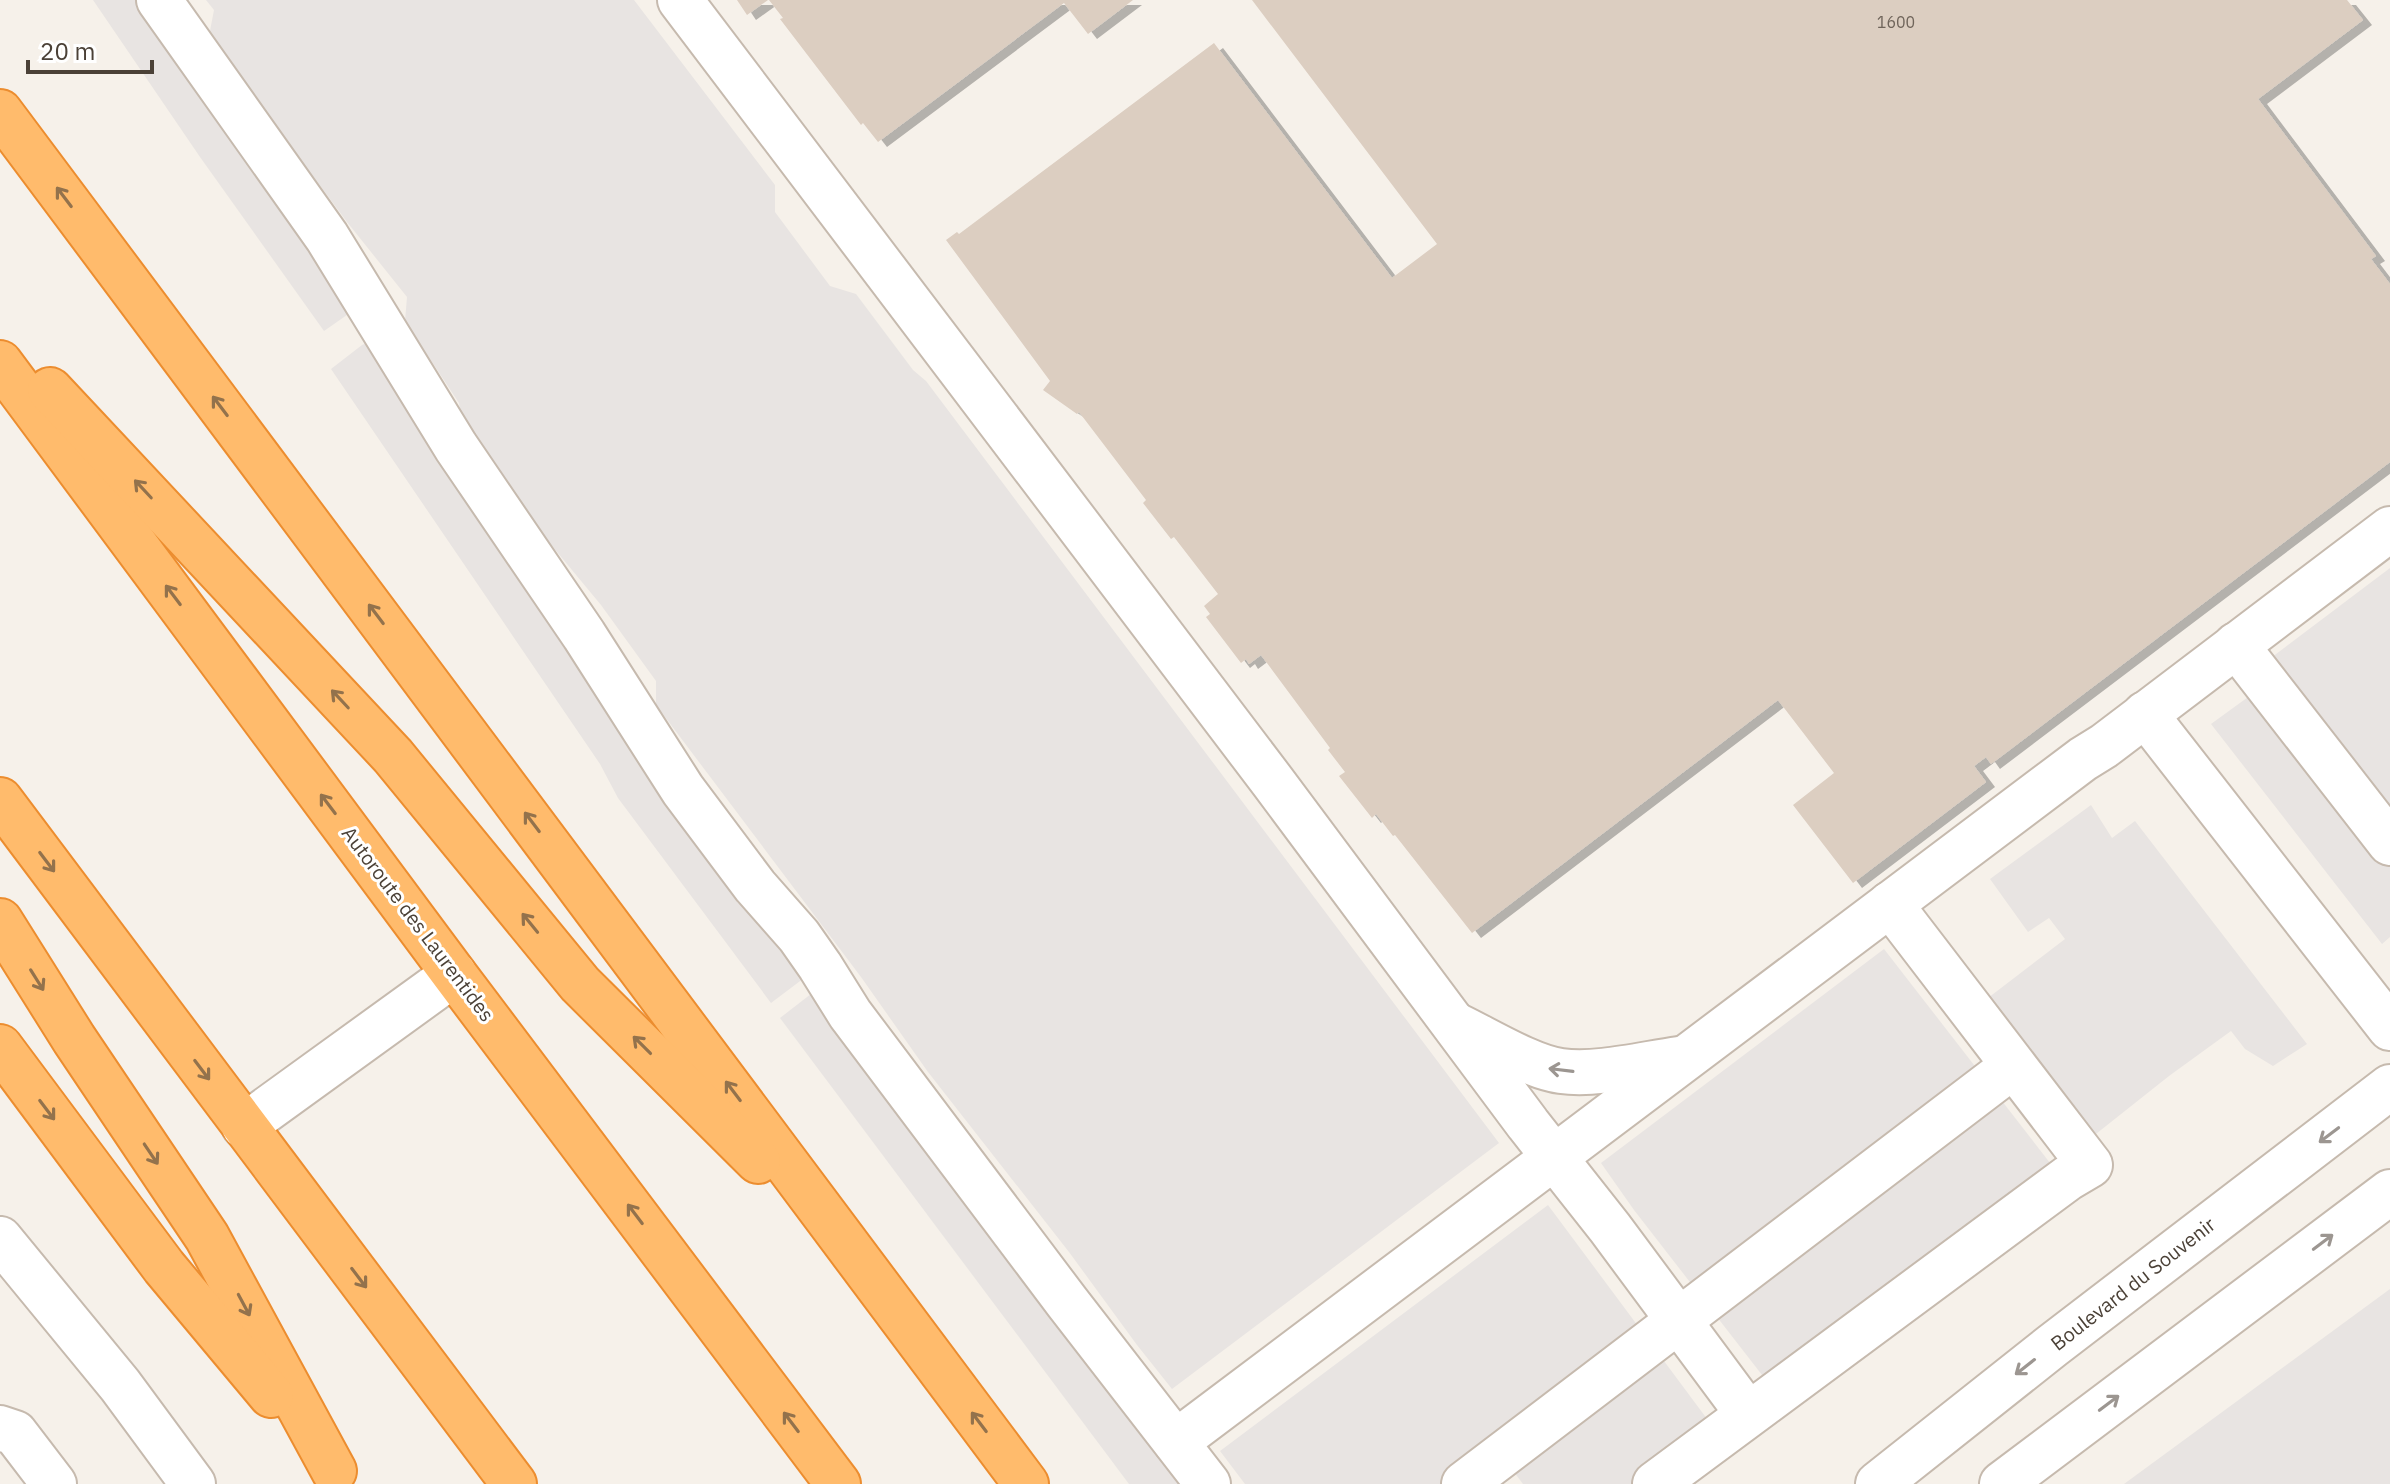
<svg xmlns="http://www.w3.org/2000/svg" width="2390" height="1484" font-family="'IBM Plex Sans',sans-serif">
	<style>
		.parking { fill: #e8e4e2 }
		.building { fill: #dccec1; filter: url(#shadow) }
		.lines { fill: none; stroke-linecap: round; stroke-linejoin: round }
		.minor-casing { stroke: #c6baae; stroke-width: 48 }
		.highway-casing { stroke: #ec8d2f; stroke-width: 48 }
		.minor { stroke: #fff; stroke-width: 44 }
		.highway { stroke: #ffbb6c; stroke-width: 44 }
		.oneway { stroke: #93724c }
		.oneway2 { stroke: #9c9691 }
		.labels { text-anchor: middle; stroke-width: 6; stroke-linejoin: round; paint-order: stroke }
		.number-label { font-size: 16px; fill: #6f645a }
		.street-label { font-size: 20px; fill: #4b4137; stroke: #fff }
	</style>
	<defs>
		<filter id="shadow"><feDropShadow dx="9" dy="5" stdDeviation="0" flood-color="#0004"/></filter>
	</defs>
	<rect width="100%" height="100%" fill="#f6f1ea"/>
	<g class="parking">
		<path d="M93 0H159L367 301 324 331 200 157Z"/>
		<path d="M206 0H634L775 185V212L830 286 856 294 913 370 926 381 1499 1143 1172 1389 1137 1345 1069 1252 928 1072 861 977 656 705V681L601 605 528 517 463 425 459 403 405 321 407 297 347 222 209 36 214 10Z"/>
		<path d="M387 335 820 966 771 1003 618 798 600 764 331 369 362 345Z"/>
		<path d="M2390 568V937L2382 944 2211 724 2266 684 2255 670Z"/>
		<path d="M2091 805 2112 838 2135 821 2307 1044 2273 1066 2245 1049 2231 1031 2169 1076 2077 1149 1971 1011 2065 939 2049 918 2028 932 1990 879Z"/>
		<path d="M1884 949 2064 1181 1776 1393 1634 1210 1601 1163Z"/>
		<path d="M829 980 1208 1484H1129L780 1018Z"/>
		<path d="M1548 1205 1719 1435 1655 1484H1523L1502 1456 1464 1484H1245L1220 1451Z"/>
		<path d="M2390 1289V1484H2124Z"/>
	</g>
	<g class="building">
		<path d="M737 0H768L747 15Z"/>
		<path d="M769 0H1133L1088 34 1064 3 878 142 863 123 861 125 780 19 783 18Z"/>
		<path d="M1252 0H2347L2363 20 2258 99 2376 256 2371 259 2390 284V462L1991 764 1986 757 1974 766 1986 782 1853 883 1793 805 1834 773 1778 700 1472 933 1395 835 1393 836 1376 814 1372 818 1339 776 1345 772 1328 750 1330 748 1261 655 1249 664 1246 659 1241 663 1206 617 1210 614 1204 606 1218 594 1174 537 1171 539 1143 503 1146 500 1079 412 1077 414 1043 390 1050 381 946 240 957 232 959 234 1214 43 1392 278 1437 244Z"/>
	</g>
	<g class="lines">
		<defs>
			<g id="minor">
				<path d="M159 0 327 237 456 447 584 635 683 790 755 886 799 936 820 966 850 1014 1067 1302 1208 1484"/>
				<path d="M680 0 1273 782 1528 1124 1610 1228 1748 1414"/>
				<path d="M2236 645 2390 843"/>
				<path d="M2145 714 2390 1028"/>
				<path d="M1458 1026C1487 1040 1531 1067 1561 1071 1596 1076 1643 1064 1679 1059"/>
				<path d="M244 1126 454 974"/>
				<path d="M0 1239 120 1385 193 1484"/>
				<path d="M0 1428 15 1433 54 1484"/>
				<path d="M1176 1442 2083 759 2104 746 2390 529"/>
				<path d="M1464 1484 2013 1066"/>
				<path d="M1655 1484 2068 1178 2090 1165 1890 904"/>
				<path d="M1878 1484 2052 1346 2390 1087"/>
				<path d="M2002 1484 2390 1192"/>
			</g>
			<g id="highway">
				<path d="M0 112 1026 1484"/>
				<path d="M0 363 454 974 838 1484"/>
				<path d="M50 390 393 756 580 984 758 1161"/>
				<path d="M0 800 514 1484"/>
				<path d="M0 921 74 1039 207 1237 334 1471"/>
				<path d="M0 1047 164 1267 271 1395"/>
			</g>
		</defs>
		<use href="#minor" class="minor-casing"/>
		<use href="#highway" class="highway-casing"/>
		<use href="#minor" class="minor"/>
		<use href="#highway" class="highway"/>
	</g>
	<defs><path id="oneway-shaft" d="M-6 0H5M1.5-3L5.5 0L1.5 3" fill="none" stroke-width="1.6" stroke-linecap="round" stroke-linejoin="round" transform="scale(2)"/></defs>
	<g class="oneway">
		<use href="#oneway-shaft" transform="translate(64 197) rotate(-127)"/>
		<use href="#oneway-shaft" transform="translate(220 406) rotate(-127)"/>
		<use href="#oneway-shaft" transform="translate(143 489) rotate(-133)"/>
		<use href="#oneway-shaft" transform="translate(173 595) rotate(-127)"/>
		<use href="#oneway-shaft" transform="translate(376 614) rotate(-127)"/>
		<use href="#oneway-shaft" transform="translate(340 699) rotate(-133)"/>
		<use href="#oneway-shaft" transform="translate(328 804) rotate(-127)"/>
		<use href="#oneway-shaft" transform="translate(532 822) rotate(-127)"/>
		<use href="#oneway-shaft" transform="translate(47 862) rotate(53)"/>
		<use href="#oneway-shaft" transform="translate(530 923) rotate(-129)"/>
		<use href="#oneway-shaft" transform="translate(37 980) rotate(58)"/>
		<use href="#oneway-shaft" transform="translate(642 1045) rotate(-135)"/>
		<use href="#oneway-shaft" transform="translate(202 1070) rotate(53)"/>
		<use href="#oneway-shaft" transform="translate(733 1091) rotate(-127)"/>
		<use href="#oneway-shaft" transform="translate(47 1110) rotate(53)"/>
		<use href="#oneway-shaft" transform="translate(151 1154) rotate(56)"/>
		<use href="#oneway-shaft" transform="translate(635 1214) rotate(-127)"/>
		<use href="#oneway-shaft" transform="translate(359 1278) rotate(53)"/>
		<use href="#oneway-shaft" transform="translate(244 1305) rotate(62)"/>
		<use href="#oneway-shaft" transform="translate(791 1422) rotate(-127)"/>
		<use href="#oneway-shaft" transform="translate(979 1422) rotate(-127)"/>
	</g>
	<g class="oneway2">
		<use href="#oneway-shaft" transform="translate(1561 1070) rotate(-173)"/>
		<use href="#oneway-shaft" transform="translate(2329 1135) rotate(143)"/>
		<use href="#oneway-shaft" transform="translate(2323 1242) rotate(-37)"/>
		<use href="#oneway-shaft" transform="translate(2025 1367) rotate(142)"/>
		<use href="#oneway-shaft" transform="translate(2109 1403) rotate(-37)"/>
	</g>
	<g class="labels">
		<g class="number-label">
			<text x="1896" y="28">1600</text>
		</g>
		<g class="street-label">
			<text transform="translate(418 924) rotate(53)" y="7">Autoroute des Laurentides</text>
			<text transform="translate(2133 1284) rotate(-38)" y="7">Boulevard du Souvenir</text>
		</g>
	</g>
	<path d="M28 60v12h124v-12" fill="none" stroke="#4b4137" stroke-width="4"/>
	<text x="40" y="60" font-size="24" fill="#4b4137" stroke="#ffffff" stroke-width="6" paint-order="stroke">20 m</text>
</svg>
